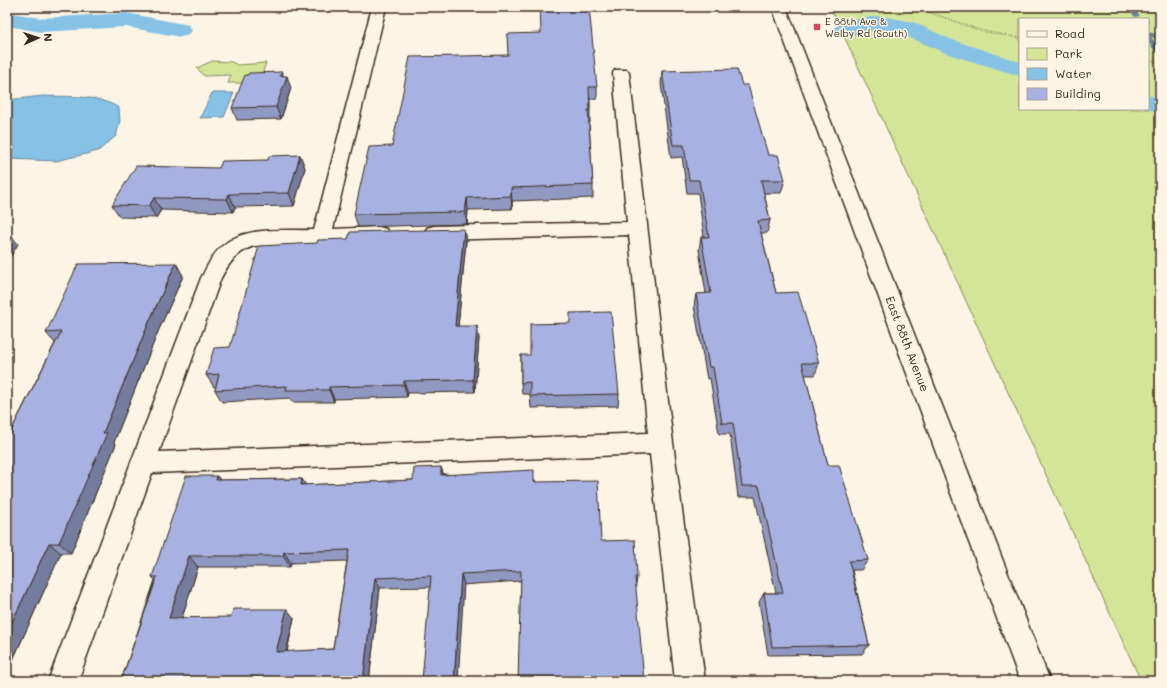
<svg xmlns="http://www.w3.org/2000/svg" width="1167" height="688" font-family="Mali,sans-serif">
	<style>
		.green { fill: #d5e598; stroke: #88885b; fill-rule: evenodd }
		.water { fill: #86c2e6; stroke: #688596 }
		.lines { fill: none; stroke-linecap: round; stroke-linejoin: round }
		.stream { fill: #688596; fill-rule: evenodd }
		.canal { fill: #86c2e6; fill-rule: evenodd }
		.minor-casing { stroke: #3b2a1e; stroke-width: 3 }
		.major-casing { stroke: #3b2a1e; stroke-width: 3 }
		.path { stroke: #3b2a1e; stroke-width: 2; stroke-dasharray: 0.5 2; stroke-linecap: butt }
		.minor { fill: #fcf5e5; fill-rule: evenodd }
		.major { fill: #fcf5e5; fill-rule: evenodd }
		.wall { fill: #9099c2; stroke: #3b2a1e; fill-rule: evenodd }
		.shaded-wall { fill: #757d9e; stroke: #3b2a1e }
		.building { fill: #a7b2e2; stroke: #3b2a1e; fill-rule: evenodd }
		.poi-dot { fill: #d1495b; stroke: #fcf5e5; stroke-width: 1.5 }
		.labels { text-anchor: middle; stroke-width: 3; stroke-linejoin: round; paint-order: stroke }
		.far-poi-label { font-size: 10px; fill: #3b2a1e; stroke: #fcf5e5; text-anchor: start }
		.street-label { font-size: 12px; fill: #3b2a1e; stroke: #fcf5e5 }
	</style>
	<rect width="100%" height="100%" fill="#fcf5e5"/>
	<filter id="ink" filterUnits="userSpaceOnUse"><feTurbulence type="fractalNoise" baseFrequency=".025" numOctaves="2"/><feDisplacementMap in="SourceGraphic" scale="8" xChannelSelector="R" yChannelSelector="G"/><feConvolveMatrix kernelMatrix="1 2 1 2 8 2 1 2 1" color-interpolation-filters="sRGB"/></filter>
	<g filter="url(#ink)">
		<g class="green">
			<path d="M829 7H1154L1160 10V681H1141L832 10ZM1020 19H1148V109H1020Z"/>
			<path d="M212 61 232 62 237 65 266 63 259 83H228L231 75 204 76 197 68Z"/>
		</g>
		<g class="water">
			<path d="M212 93H234L224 117 200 118Z"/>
			<path d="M43 96C69 97 96 94 119 108L120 121 116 136 98 151 56 161 7 159V100Z"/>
		</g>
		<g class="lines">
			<g class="stream">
				<path d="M1126 7H1133L1140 16 1135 17Z"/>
				<path d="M1148 32 1160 35V39L1151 37 1160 49V56L1158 55 1148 42Z"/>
			</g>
			<g class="canal">
				<path d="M7 12 41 18 126 13 189 25 192 30 189 35 181 37 126 27 41 32 7 26Z"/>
				<path d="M881 16 913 22 950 39 1020 62V76L948 54 894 31 873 30 842 38 834 36 831 31C838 20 868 17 881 16Z"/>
				<path d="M1148 95 1160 98V112L1146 109H1148Z"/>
			</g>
			<defs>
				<path id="minor" d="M372 7H386L333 229 379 227 386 229 389 234 386 239 379 241 254 246C237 252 229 263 221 278L159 452 648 433 629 235 434 240 427 238 424 233 427 228 434 226 627 222 613 73 615 70H627L629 73 673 443 705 681H675L650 454 152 473 78 681H48L201 278C207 267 212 255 221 247 244 225 285 231 314 230Z"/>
				<path id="major" d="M772 7H786L1050 681H1020Z"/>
			</defs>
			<use href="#minor" class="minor-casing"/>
			<use href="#major" class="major-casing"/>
			<g class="path">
				<path d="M907 7H915L982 31 1020 38"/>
				<path d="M1148 60 1160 62"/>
			</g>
			<use href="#minor" class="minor"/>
			<use href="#major" class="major"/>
		</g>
		<g class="wall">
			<path d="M508 55 597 87V99H590V123H589L593 185V198L512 201V209L468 210 467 224 358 227 354 214 392 146Z"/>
			<path d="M662 71 742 85 768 155 785 180 781 193H764L770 220 767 233H761L776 293 819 363 815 375H805L828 465 868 560 861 570H852L869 645 862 654 768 655 759 602 764 593H776L755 497H738L730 434H719L710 378 707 379 694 306 696 294H706L699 250 701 237H704L698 193H687L682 157 671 158 661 84Z"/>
			<path d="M282 72 283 76 291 88 281 119 237 120 232 108Z"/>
			<path d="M300 155 305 168 294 206 235 207 233 212 161 210 156 218 120 217 112 205 219 168Z"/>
			<path d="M466 241 458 326 479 338 475 392 408 393 407 397 334 399V402H292L290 398 222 402 215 390 216 387H214L206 375 230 347Z"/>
			<path d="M176 263 183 276 157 334 114 442 116 444 71 553H61L7 673 9 435 55 343 46 333Z"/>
			<path d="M521 355 619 394 618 406 531 408 530 394H522L521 383Z"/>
			<path d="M444 474 535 481 601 541 637 577 636 585 521 581 431 587 380 588 369 681H121L155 580 152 577 217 476 220 480 302 479 305 485 413 480ZM347 561 333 649 287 652 294 618H182L198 567H290L291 563Z"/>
		</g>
		<g class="shaded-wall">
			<path d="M282 72 285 82 287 76 291 88 281 119 276 107 280 76Z"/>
			<path d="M300 155 305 168 294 206 289 193Z"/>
			<path d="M511 188 512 201V209L511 196Z"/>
			<path d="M229 194 235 207 233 212 227 199Z"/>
			<path d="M154 198 161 210 156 218 149 206Z"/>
			<path d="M467 198 468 210 467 224 465 212Z"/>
			<path d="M464 229 466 241 457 338 455 326Z"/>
			<path d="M7 230 18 244 7 263Z"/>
			<path d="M176 263 183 276 157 334 114 442 116 444 71 553 59 543 103 433 149 322Z"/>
			<path d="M477 326 479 338 475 392 473 380Z"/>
			<path d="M404 381 408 393 407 397 404 385Z"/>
			<path d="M329 387 334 399V402L329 390Z"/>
			<path d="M441 467 445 478 441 475Z"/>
			<path d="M217 476 225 487 216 480Z"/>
			<path d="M302 479 309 490 301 485Z"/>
			<path d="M49 543 61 553 7 673V633Z"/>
			<path d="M284 552 291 563 290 567 283 556Z"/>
			<path d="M189 556 198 567 179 627 169 618Z"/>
			<path d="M461 574 464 584 458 681H454Z"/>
			<path d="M375 578 380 588 369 681H363Z"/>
			<path d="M287 609 294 618 284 661 276 652Z"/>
		</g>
		<g class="building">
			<path d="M540 7H589L597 87H589L590 110H588L593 185 511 188V196L467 198 465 212 354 214 369 147 392 146 410 57 508 55 507 34 541 33Z"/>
			<path d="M737 69 742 85H748L768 155H778L785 180H761L770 220 758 221 776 293 798 292 819 363H802L828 465H839L868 560 849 561 869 645 772 647 764 593H783L759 486H742L733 423H722L713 367H709L696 294 711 293 701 237H709L699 180H689L684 145H673L662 71Z"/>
			<path d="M282 72 280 76H287L276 107 232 108 245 75H248L249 73Z"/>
			<path d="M300 155 289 193 229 194 227 199 154 198 149 206 112 205 136 166 219 168 222 161 268 160 269 156Z"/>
			<path d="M464 229 455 326H477L473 380 404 381V385L329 387V390H286L287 386 215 390 219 374 206 375 214 348 230 347 259 246 317 243 318 240 348 239 350 232Z"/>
			<path d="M176 263 149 322 103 433H107L59 543H49L7 633V435H9L61 332 46 333 78 264Z"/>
			<path d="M611 312 619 394 530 396V382L521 383V355H530V324L570 323V313Z"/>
			<path d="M441 467V475L534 470V482L598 481 601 541 635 540 637 577H635L644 681H518L521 571 461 574 454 681H422L431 576 375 578 363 681H121L157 577H152L186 476H217L216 480 302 479 301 485 413 480 414 468ZM349 550 333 649 276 652 287 609H233L231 617 169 618 189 556H283L284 552Z"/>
		</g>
	</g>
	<rect class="poi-dot" x="813" y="23" width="8" height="8" rx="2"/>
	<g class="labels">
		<g class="far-poi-label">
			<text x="825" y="25">E 88th Ave &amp;<tspan x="825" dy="12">Welby Rd (South)</tspan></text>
		</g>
		<g class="street-label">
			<text transform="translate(907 344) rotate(69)" y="4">East 88th Avenue</text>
		</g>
	</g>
	<rect width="1167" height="688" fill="none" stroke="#fcf5e5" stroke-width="24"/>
	<rect x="12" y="12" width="1143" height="664" fill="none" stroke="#3b2a1e" stroke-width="1.5" filter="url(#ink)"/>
	<rect x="1019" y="18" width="130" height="92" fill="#fcf5e5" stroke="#afa495"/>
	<rect x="1027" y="31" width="20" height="6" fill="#fcf5e5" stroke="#afa495"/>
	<text x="1055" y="38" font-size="12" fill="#3b2a1e">Road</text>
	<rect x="1027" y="48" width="20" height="12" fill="#d5e598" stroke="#afa495"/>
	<text x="1055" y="58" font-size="12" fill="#3b2a1e">Park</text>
	<rect x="1027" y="68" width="20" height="12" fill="#86c2e6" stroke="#afa495"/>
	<text x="1055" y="78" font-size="12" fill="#3b2a1e">Water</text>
	<rect x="1027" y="88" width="20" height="12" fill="#a7b2e2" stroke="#afa495"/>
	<text x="1055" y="98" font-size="12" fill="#3b2a1e">Building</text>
	<g transform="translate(38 38) rotate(87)" stroke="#fcf5e5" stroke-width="3" paint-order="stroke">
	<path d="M0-3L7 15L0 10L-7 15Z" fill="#3b2a1e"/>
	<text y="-6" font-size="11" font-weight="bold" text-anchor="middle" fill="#3b2a1e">N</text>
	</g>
</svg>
